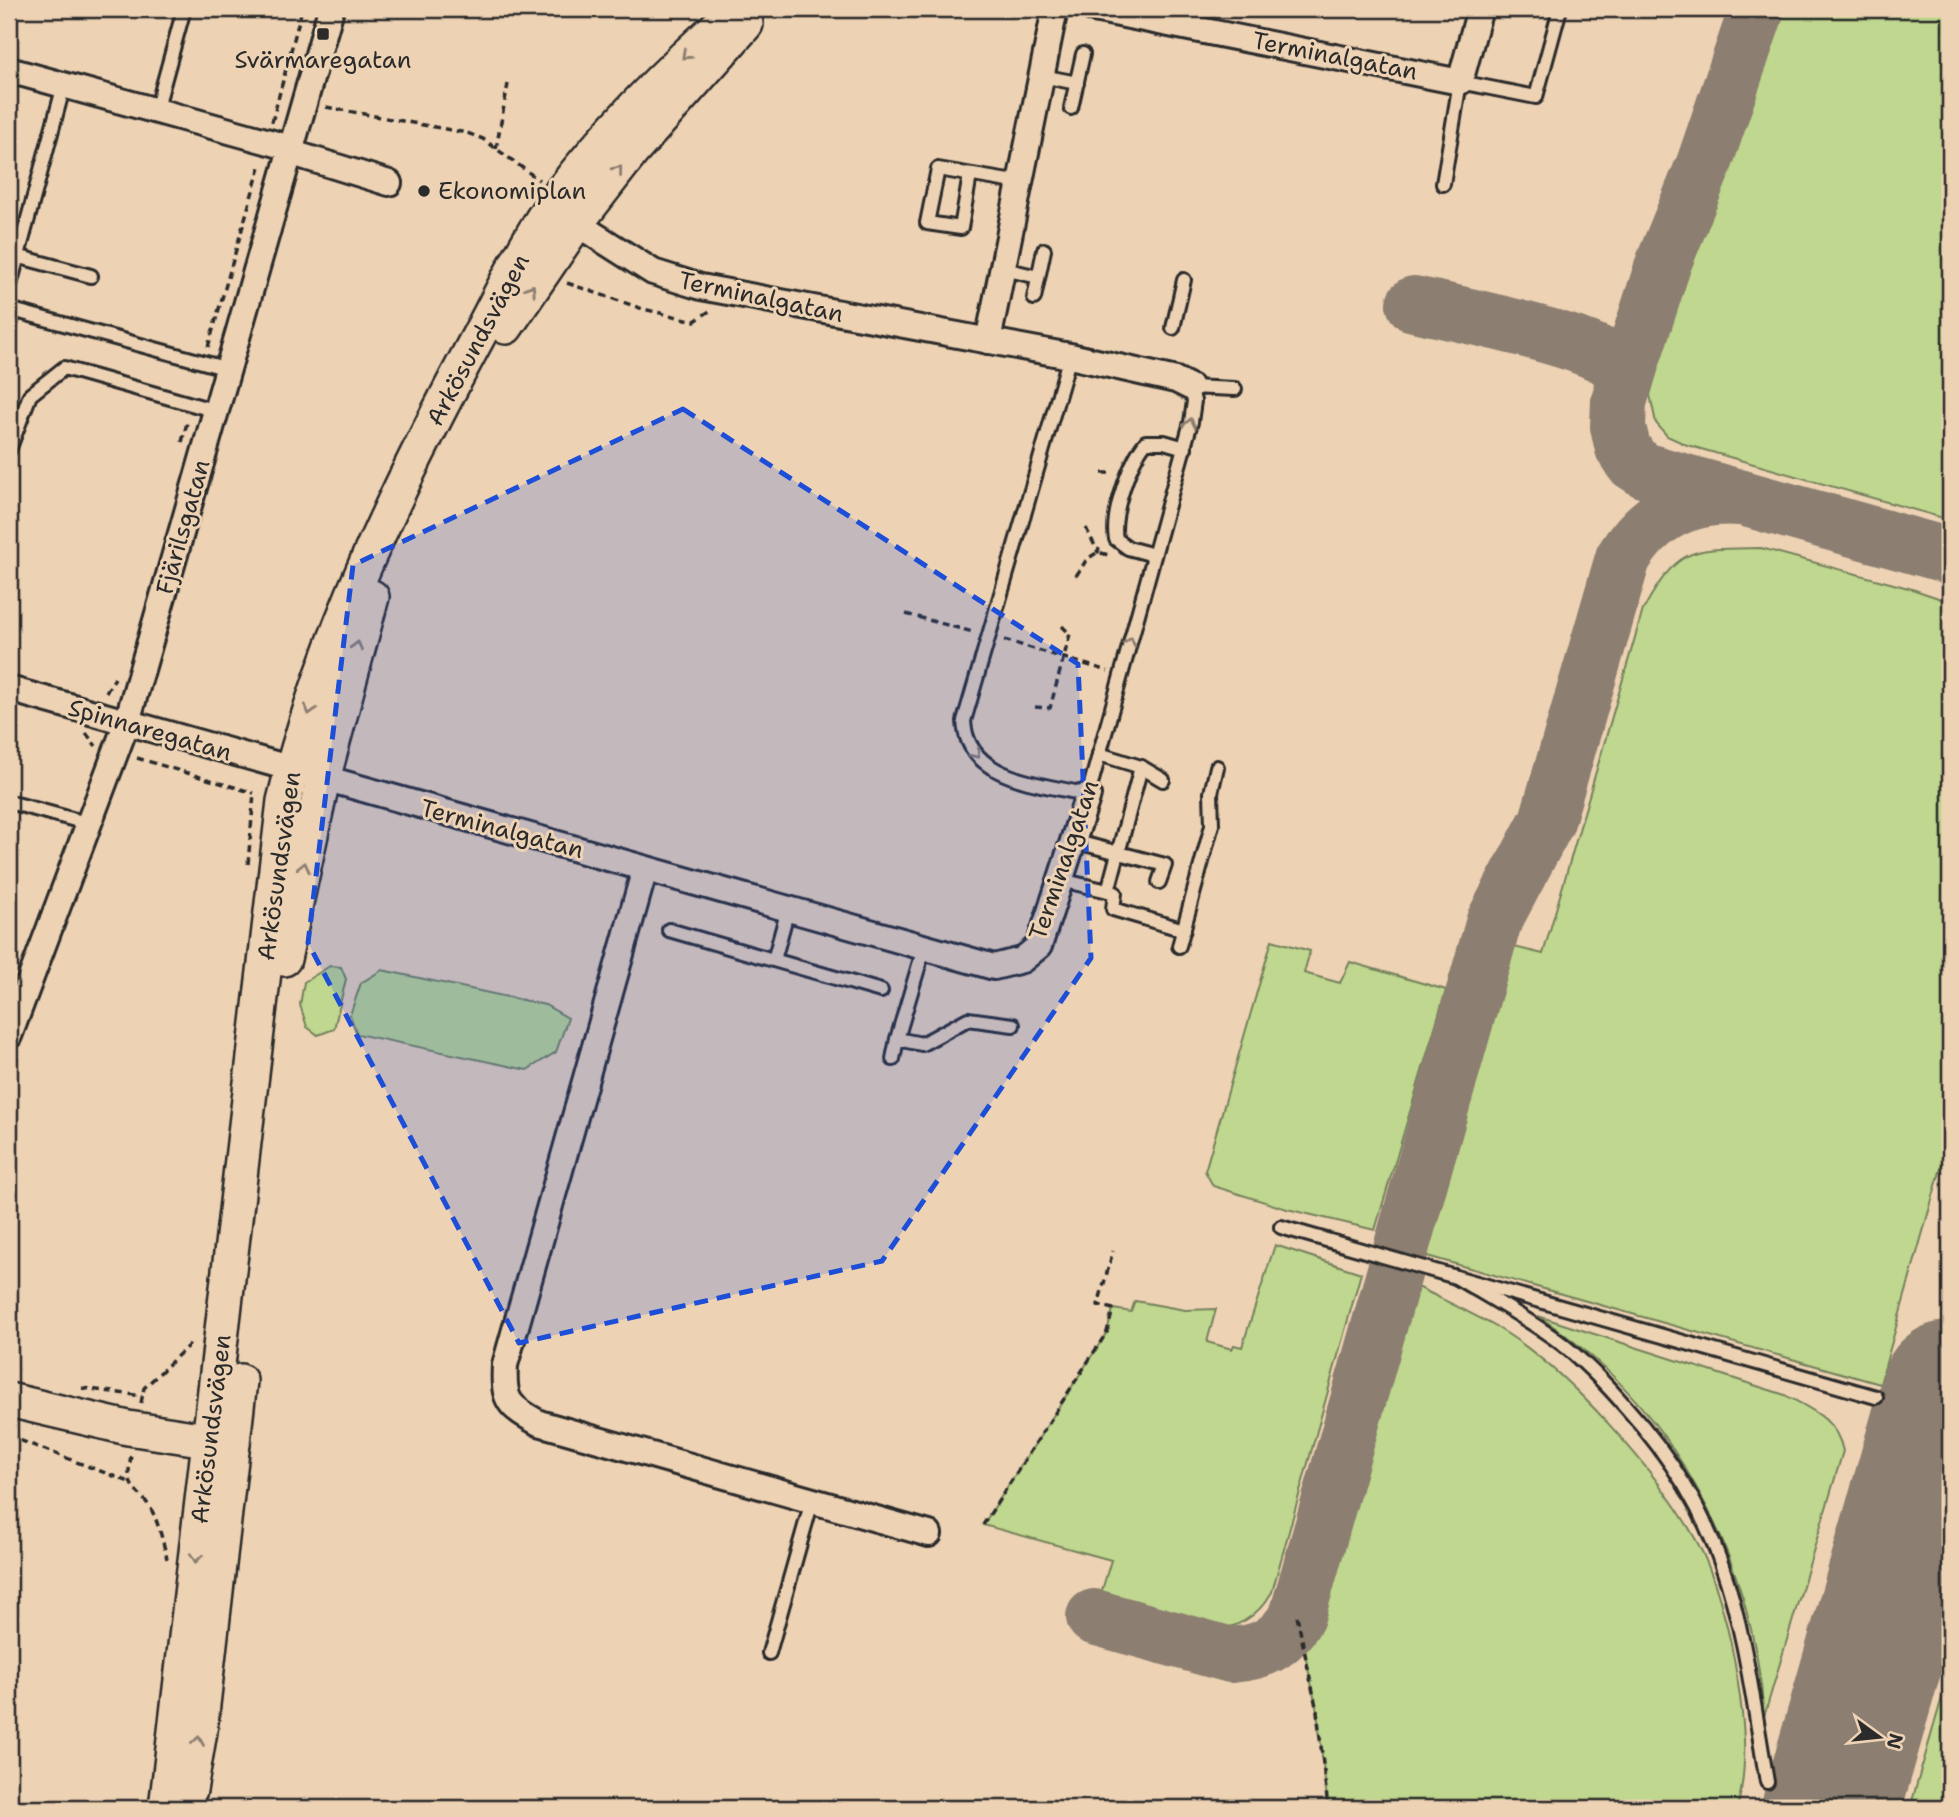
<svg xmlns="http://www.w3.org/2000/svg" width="1959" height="1817" font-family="'Shantell Sans',sans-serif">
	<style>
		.green { fill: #bfd78e; stroke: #75815c; stroke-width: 2 }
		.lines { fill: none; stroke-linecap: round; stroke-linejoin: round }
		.taxiway { stroke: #8c7e70; stroke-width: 56 }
		.runway { stroke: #8c7e70; stroke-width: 138 }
		.lane-casing { stroke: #2b2b2b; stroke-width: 18 }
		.street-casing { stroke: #2b2b2b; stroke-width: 30 }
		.secondary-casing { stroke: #2b2b2b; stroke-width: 38 }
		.path { stroke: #2b2b2b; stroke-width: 3.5; stroke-dasharray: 7 5; stroke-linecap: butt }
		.lane { stroke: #edd2b4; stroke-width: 12 }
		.street { stroke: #edd2b4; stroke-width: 24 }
		.secondary { stroke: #edd2b4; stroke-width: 33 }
		.oneway { stroke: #8c7e70 }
		.marked { fill: #1d4ed8; fill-opacity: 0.2; stroke: #1d4ed8; stroke-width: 5; stroke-dasharray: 14 9; stroke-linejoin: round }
		.poi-dot { fill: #2b2b2b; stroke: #edd2b4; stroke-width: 2.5 }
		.labels { text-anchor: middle; stroke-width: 6; stroke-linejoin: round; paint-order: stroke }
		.street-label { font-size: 24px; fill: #2b2b2b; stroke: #edd2b4 }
		.poi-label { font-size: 24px; fill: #2b2b2b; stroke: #edd2b4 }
	</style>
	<rect width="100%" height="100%" fill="#edd2b4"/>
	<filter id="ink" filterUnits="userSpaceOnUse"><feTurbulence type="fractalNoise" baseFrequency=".0143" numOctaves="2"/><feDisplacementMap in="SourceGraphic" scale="14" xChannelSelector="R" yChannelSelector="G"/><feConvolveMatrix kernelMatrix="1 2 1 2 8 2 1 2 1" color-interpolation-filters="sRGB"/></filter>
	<g filter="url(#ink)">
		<g class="green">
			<path d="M1773 9H1950V520L1687 445 1667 436 1656 423 1650 395 1686 265Z"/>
			<path d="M1761 548 1912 589 1950 602V1136L1880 1384 1420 1254 1509 950 1514 947 1543 954 1643 610C1679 545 1691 549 1761 548Z"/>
			<path d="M1272 940 1310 951 1304 973 1340 983 1350 962 1446 990 1375 1230 1287 1209 1213 1186 1205 1171Z"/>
			<path d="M330 966 341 967 346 979 334 1029 318 1035 307 1027 300 1005 304 982Z"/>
			<path d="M382 970 545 1005 568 1018 556 1052 527 1070 357 1034 350 1015 361 983Z"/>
			<path d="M1275 1245 1361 1273 1272 1592C1233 1660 1156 1620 1098 1604L1111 1560 983 1525 1107 1332 1113 1309 1131 1312 1135 1301 1185 1310 1216 1309 1207 1342 1232 1349 1234 1345 1242 1347Z"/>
			<path d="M1412 1284C1441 1299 1470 1312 1498 1328 1566 1368 1657 1471 1696 1540 1716 1575 1731 1637 1737 1677 1744 1720 1749 1766 1737 1808H1328L1317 1711 1297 1616 1312 1619Z"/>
			<path d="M1538 1316 1785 1395C1812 1410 1836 1418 1843 1451L1764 1717C1754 1559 1672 1402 1538 1316Z"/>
			<path d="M1950 1670V1808H1910Z"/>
		</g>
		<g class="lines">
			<g class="taxiway">
				<path d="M1757 9 1704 164 1664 262 1619 401 1618 427 1623 448 1632 462 1646 471 1950 556"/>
				<path d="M1414 304C1450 312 1595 341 1615 364 1623 372 1622 384 1621 395"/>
				<path d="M1094 1617 1231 1655C1262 1653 1281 1643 1297 1616L1494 921 1547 821 1623 558C1651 513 1689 494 1741 498"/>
			</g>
			<path class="runway" d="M1831 1808 1950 1390"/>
			<defs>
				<g id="lane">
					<path d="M1042 76 1077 83"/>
					<path d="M1071 108 1083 54"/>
					<path d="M156 111 184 9"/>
					<path d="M970 175 961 228 927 223 938 169 1020 183"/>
					<path d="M1443 184 1460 82 1536 97 1560 9"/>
					<path d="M9 254 91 276"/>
					<path d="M1004 269 1038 277"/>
					<path d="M9 289 64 85"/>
					<path d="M1034 298 1044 250"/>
					<path d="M9 309 228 369"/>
					<path d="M9 328 14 310"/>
					<path d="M1173 328 1184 280"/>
					<path d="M1070 356 964 721C967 781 1041 783 1088 795L1191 422 1194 401 1190 387 1235 389"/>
					<path d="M9 450 30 395 64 368 216 411"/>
					<path d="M1154 555 1128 548 1116 539C1111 514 1130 461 1146 442H1164L1185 448"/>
					<path d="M1099 754 1141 767 1163 780"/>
					<path d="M9 802 90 824"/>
					<path d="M1073 841 1165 865 1159 882"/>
					<path d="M1061 880 1108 891 1141 767"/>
					<path d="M1108 891 1115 893 1113 909 1184 930"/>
					<path d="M669 930 881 991"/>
					<path d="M1179 946 1212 825 1211 793 1217 767"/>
					<path d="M924 948 897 1039 922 1044 968 1019 1013 1025"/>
					<path d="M774 960 788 909"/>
					<path d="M893 1059 897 1039"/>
					<path d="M1281 1227 1876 1397"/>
					<path d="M1454 1276C1490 1298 1529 1319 1562 1344 1586 1363 1606 1384 1626 1407 1735 1528 1741 1630 1767 1782"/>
					<path d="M769 1653 812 1501"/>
				</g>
				<g id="street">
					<path d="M1094 9 1460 82 1480 9"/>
					<path d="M9 70 291 148"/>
					<path d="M289 152 389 183"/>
					<path d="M563 215 653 272 701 287 1070 356 1176 380 1190 387"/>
					<path d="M988 341 1055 9"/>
					<path d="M9 689 994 967 1022 960 1039 946 1088 795"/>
					<path d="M645 869 505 1365C503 1401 508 1406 539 1423L929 1534"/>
					<path d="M9 1036 127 722 331 9"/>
				</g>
				<g id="secondary">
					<path d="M506 327 576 224 632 152 746 24"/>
					<path d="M284 959 323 779 372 597"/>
					<path d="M9 1400 128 1428 233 1444"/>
					<path d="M190 1790 200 1731 240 1381"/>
					<path d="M166 1808 284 801C323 641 395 492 472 348 500 297 524 242 558 196 610 127 672 66 737 9"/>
				</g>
			</defs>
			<use href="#lane" class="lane-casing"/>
			<use href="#street" class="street-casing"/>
			<use href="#secondary" class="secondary-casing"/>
			<g class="path">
				<path d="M326 107 467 133 483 139 539 180"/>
				<path d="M272 122 302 9"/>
				<path d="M496 149 508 84"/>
				<path d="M567 283 643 309 695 321 711 310"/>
				<path d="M208 347 261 163"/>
				<path d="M182 442 188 419"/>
				<path d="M1102 473H1114"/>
				<path d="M1086 528 1098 552 1100 544"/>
				<path d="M1076 576 1087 559 1098 552 1108 555"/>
				<path d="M906 614 973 632"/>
				<path d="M1004 640 1108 671"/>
				<path d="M106 692 115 678"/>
				<path d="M1035 707 1050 708 1070 634 1061 625"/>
				<path d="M86 733 96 746"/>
				<path d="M137 758 254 793"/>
				<path d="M248 864 254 793"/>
				<path d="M82 1388 142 1396"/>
				<path d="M141 1403 144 1388 193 1341"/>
				<path d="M9 1436 129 1482"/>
				<path d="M131 1456C123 1495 141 1486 154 1515 160 1529 164 1545 167 1559"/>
				<path d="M983 1525 1107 1332 1113 1309 1098 1305 1113 1251"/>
				<path d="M1297 1616 1317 1711 1328 1808"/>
			</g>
			<use href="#lane" class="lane"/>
			<use href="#street" class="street"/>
			<use href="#secondary" class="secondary"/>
		</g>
		<defs><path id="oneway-chevron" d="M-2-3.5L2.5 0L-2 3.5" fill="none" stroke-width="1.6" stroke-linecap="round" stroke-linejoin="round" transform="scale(1.75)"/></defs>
		<g class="oneway">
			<use href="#oneway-chevron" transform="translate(686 55) rotate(137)"/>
			<use href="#oneway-chevron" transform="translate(618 170) rotate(-51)"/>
			<use href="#oneway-chevron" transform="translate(531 289) rotate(-57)"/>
			<use href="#oneway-chevron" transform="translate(1190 423) rotate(-78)"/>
			<use href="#oneway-chevron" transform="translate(1130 642) rotate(-74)"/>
			<use href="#oneway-chevron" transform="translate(357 646) rotate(-75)"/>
			<use href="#oneway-chevron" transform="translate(310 710) rotate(107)"/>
			<use href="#oneway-chevron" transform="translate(976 754) rotate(51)"/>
			<use href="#oneway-chevron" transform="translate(304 867) rotate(-77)"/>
			<use href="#oneway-chevron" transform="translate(196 1558) rotate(97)"/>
			<use href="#oneway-chevron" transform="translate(198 1741) rotate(-81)"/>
		</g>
	</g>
	<path class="marked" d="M683 409 1078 664 1091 958 882 1261 519 1343 308 943 353 565Z"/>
	<g class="poi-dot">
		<rect x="316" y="27" width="14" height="14" rx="3.5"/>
		<circle cx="424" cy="191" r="7"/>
	</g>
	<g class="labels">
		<g class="street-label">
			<text transform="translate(1335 56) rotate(11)" y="8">Terminalgatan</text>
			<text transform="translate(761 297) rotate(12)" y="8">Terminalgatan</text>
			<text transform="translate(478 340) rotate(-62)" y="8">Arkösundsvägen</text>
			<text transform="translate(183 527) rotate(-74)" y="8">Fjärilsgatan</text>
			<text transform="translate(150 730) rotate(16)" y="8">Spinnaregatan</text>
			<text transform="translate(502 829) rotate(15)" y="8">Terminalgatan</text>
			<text transform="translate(1064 860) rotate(-71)" y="8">Terminalgatan</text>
			<text transform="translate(279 866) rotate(-82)" y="8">Arkösundsvägen</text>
			<text transform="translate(211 1429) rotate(-83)" y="8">Arkösundsvägen</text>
		</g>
		<g class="poi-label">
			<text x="323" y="68">Svärmaregatan</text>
			<text x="438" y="199" text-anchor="start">Ekonomiplan</text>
		</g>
	</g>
	<rect width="1959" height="1817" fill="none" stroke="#edd2b4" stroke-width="35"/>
	<rect x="18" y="18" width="1924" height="1782" fill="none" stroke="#2b2b2b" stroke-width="2.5" filter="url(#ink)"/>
	<g transform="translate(1879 1737) rotate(105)" stroke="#edd2b4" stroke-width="5" paint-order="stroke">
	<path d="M0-5L12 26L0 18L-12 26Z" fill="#2b2b2b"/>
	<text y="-10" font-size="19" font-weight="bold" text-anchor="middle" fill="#2b2b2b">N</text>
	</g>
</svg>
